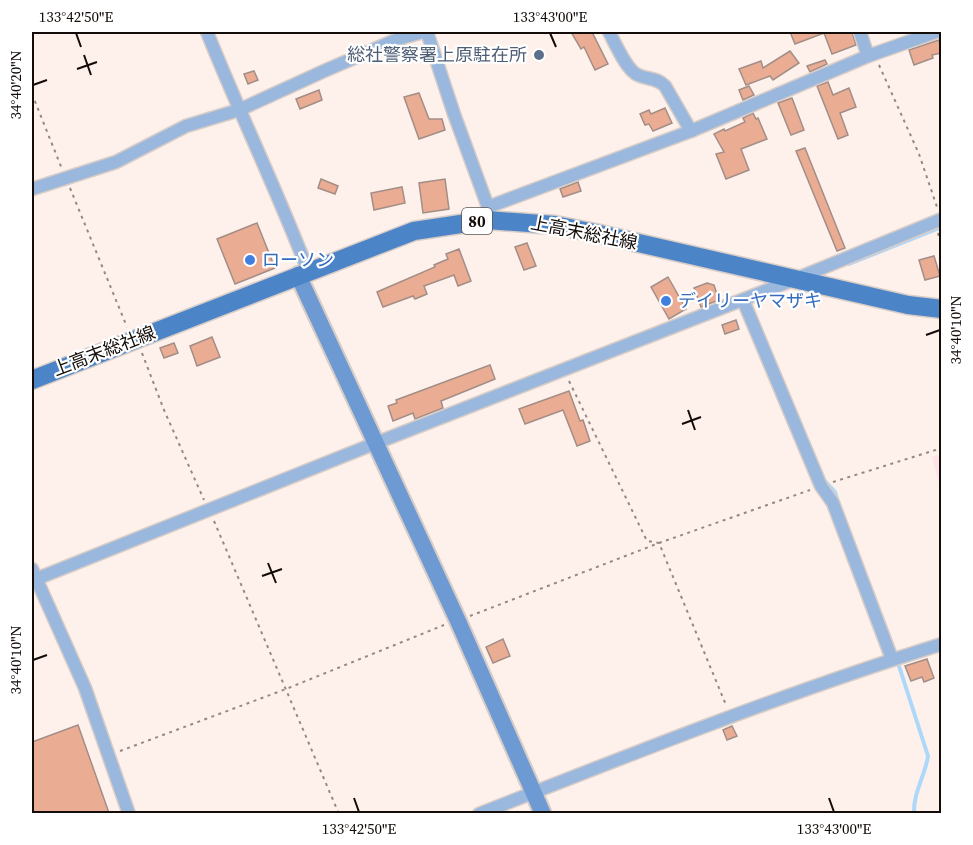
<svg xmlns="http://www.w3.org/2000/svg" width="973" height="845" font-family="'Source Serif 4','Noto Sans JP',serif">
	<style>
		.education { fill: #fde2e7 }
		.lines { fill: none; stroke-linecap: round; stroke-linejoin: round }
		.stream { stroke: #add8fa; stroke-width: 4 }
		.building { fill: #ebac94; stroke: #a28e86; stroke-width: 1.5 }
		.street-casing { stroke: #d8ccc7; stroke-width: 15 }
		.secondary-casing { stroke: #d8ccc7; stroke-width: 20 }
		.primary-casing { stroke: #d8ccc7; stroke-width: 21 }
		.path { stroke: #938984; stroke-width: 2; stroke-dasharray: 3 4.5; stroke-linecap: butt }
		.street { stroke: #9ab8de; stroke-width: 12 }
		.secondary { stroke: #6d9ad2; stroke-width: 16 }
		.primary { stroke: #4c84c8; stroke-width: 18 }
		.ticks { fill: none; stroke: #130c09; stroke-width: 2 }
		.service-dot { fill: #5c6f8a; stroke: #fff; stroke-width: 2 }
		.shop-dot { fill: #3f7fe0; stroke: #fff; stroke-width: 2 }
		.labels { text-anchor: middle; stroke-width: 4.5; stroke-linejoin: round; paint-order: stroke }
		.shield { fill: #fff; stroke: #5a5553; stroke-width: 1.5 }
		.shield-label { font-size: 16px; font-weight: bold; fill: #130c09 }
		.service-label { font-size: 18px; fill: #4e5e75; stroke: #fff; text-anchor: end }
		.street-label { font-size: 18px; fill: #130c09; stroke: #fff }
		.shop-label { font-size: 18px; fill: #366cbe; stroke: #fff; text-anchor: start }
		.neatline { fill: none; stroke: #130c09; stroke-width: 2 }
		.ticks-label { font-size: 15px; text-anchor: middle; fill: #130c09 }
	</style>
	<rect width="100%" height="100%" fill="#fef1eb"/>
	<path class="education" d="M941 454V491L932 457Z"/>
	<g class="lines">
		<g class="stream">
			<path d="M849 264 942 227"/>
			<path d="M823 479 835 492 838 502"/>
			<path d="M899 666 928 756C925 776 913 793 914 814"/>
		</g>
	</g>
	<g class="building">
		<path d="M571 32H592L608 64 595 70 584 47 581 49Z"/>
		<path d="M790 32H852L856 45 832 54 824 33 795 44Z"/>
		<path d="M939 40 942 53 932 55 933 58 914 65 909 50Z"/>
		<path d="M790 51 799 63 773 80 770 76 746 85 739 69 761 61 763 68Z"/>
		<path d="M825 60 827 64 810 72 807 66Z"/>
		<path d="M254 71 258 80 248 84 244 74Z"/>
		<path d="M828 82 833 95 849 88 856 107 840 113 848 135 838 139 817 86Z"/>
		<path d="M749 86 754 95 743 100 739 90Z"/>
		<path d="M319 90 322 100 300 109 296 99Z"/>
		<path d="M419 93 429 119H442L445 130 419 139 404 97Z"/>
		<path d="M792 98 804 130 791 135 778 103Z"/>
		<path d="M665 108 672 123 653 131 649 124 645 125 640 114 649 110 651 114Z"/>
		<path d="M753 113 756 119 758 118 767 139 741 149 749 170 726 179 716 154 724 152 714 134 724 129 725 131 745 122 743 118Z"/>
		<path d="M805 148 845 248 837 251 796 151Z"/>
		<path d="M321 179 338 186 335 194 318 188Z"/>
		<path d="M445 179 449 209 423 213 419 183Z"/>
		<path d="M578 182 581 191 563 197 560 189Z"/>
		<path d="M402 187 405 203 374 210 371 193Z"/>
		<path d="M257 223 275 268 235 284 217 239Z"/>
		<path d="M527 243 536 266 524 270 515 247Z"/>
		<path d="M459 249 471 281 458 286 454 275 424 286 427 294 415 299 413 296 383 307 377 292 435 267 434 265 448 259 446 254Z"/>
		<path d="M934 256 940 276 925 280 919 260Z"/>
		<path d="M668 277 686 309 669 319 651 287Z"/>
		<path d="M707 283 714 285 719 300 701 307 694 288Z"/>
		<path d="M736 320 739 329 725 334 722 325Z"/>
		<path d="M212 337 220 357 197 366 190 346Z"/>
		<path d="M174 343 178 353 164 358 160 348Z"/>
		<path d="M490 365 495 379 441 401 443 408 415 419 413 413 393 421 388 406 397 403 396 400Z"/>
		<path d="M569 391 580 421 583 420 590 441 577 446 563 410 525 424 519 409Z"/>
		<path d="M503 639 510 656 493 663 486 647Z"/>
		<path d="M927 659 934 678 924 682 922 677 911 681 905 666Z"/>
		<path d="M78 725 109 813H32V742Z"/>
		<path d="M732 726 737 736 727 740 723 730Z"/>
	</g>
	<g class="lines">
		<defs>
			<g id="street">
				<path d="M207 32C239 112 277 190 308 271"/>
				<path d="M427 32 454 114 488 207"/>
				<path d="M609 32C615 43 627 71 638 75 648 80 656 77 665 86L691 131"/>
				<path d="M860 32 868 56"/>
				<path d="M32 189 116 162 186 126 239 110 324 71 398 39 423 32"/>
				<path d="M487 220 488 207 691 131 868 56 936 32"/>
				<path d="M743 300 821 486 833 503 892 659"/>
				<path d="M32 569 85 688 129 814"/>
				<path d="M36 579 376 443 793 280 942 219"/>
				<path d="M479 814C631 754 785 693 942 644"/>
			</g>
			<path id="secondary" d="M298 275 458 621 543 814"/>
			<path id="primary" d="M32 380 414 231 487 220 555 225 595 233 908 305 942 309"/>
		</defs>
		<use href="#street" class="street-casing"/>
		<use href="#secondary" class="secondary-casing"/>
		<use href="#primary" class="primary-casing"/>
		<g class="path">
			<path d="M879 65 919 154 938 210"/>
			<path d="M32 94 62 169"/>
			<path d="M70 188 127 327"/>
			<path d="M938 233 942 248"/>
			<path d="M142 353 164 410 204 500"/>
			<path d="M569 381 647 541 659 543 726 705"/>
			<path d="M833 482 942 448"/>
			<path d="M214 521 339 814"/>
			<path d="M470 616 659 543 810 490"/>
			<path d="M120 751 286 689 444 625"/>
		</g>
		<use href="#street" class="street"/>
		<use href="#secondary" class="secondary"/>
		<use href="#primary" class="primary"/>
	</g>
	<path class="ticks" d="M76 33 81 47M550 33 556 47M84 55 91 75M77 69 97 62M33 85 47 80M926 335 940 330M688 410 695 430M682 424 701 417M268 563 276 583M262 576 282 569M33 660 47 655M354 798 359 812M829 798 834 812"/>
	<circle class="service-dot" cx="539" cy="55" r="6"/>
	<g class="shop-dot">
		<circle cx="250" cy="260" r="6"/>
		<circle cx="666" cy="301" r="6"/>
	</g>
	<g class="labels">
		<rect class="shield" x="462" y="208" width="30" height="26" rx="4.5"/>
		<g class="shield-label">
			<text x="477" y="227">80</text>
		</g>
		<g class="service-label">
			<text x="527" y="61">総社警察署上原駐在所</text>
		</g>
		<g class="street-label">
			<text transform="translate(584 233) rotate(11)" y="6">上高末総社線</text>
			<text transform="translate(104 351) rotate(-21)" y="6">上高末総社線</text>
		</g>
		<g class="shop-label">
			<text x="262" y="266">ローソン</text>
			<text x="678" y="307">デイリーヤマザキ</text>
		</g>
	</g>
	<rect width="973" height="845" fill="none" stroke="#ffffff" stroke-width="66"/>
	<rect x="33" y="33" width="907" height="779" class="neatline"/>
	<g class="ticks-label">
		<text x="76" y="22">133°42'50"E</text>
		<text x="550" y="22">133°43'00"E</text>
		<text transform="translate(16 85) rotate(-90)" y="5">34°40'20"N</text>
		<text transform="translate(956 330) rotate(-90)" y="5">34°40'10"N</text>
		<text transform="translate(16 660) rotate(-90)" y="5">34°40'10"N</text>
		<text x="359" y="834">133°42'50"E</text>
		<text x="834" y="834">133°43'00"E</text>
	</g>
</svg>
